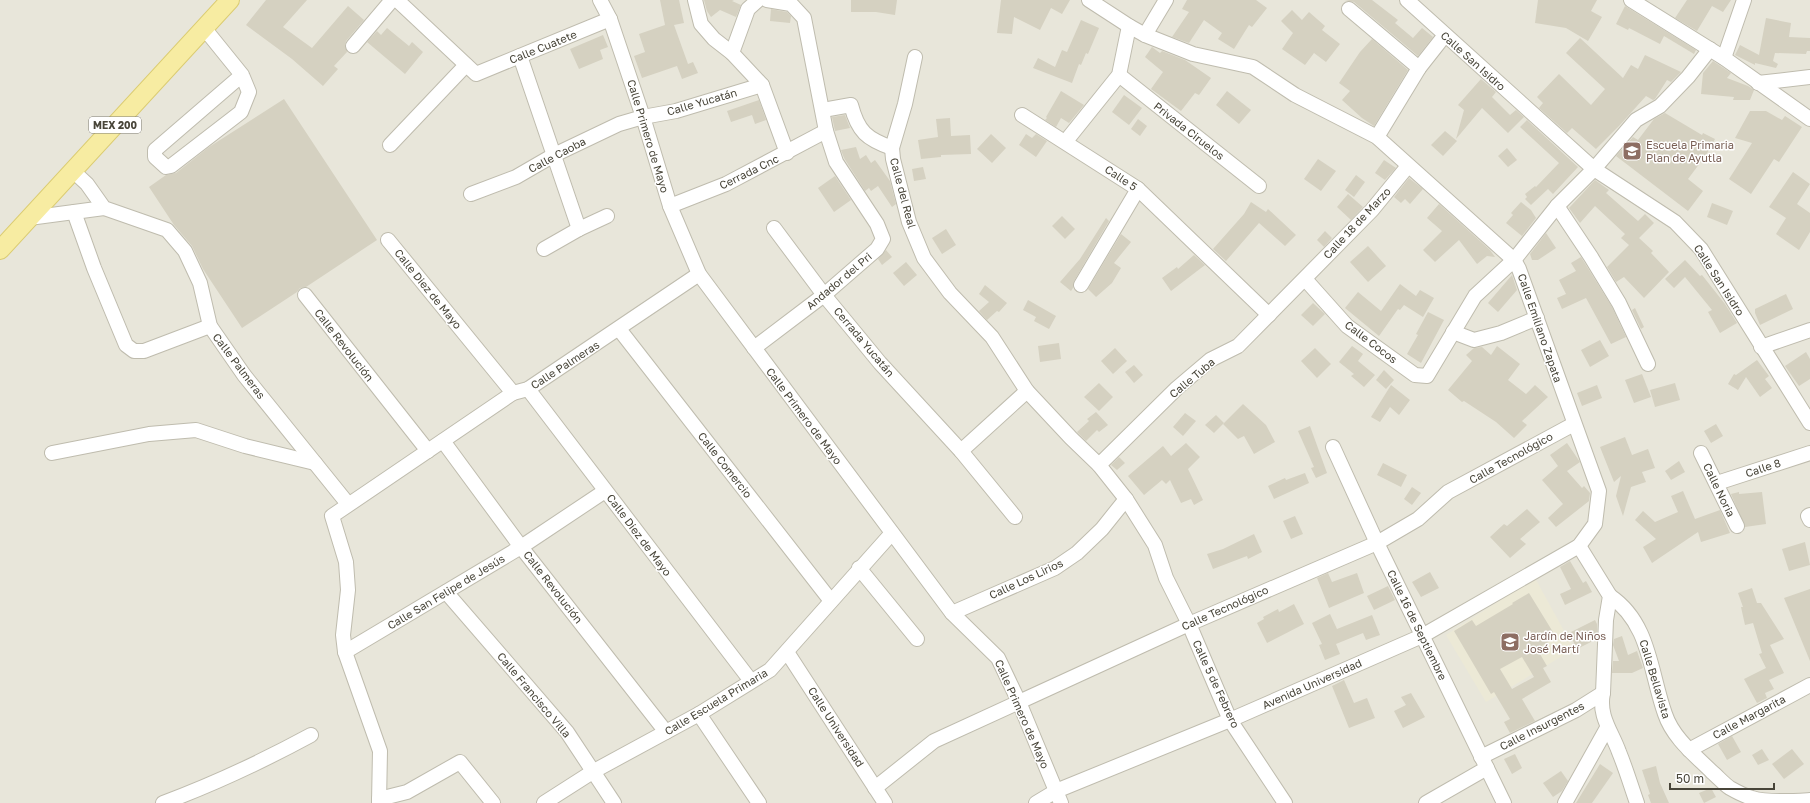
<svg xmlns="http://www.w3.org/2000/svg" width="1810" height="803" font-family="'Golos Text',sans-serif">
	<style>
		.residential { fill: #e8e6da }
		.education { fill: #ece9d6 }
		.building { fill: #d5d1c1; fill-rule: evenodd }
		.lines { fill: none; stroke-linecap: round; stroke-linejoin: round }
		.minor-casing { stroke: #bfbcae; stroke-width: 16 }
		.major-casing { stroke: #dbcc72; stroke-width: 20 }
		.minor { stroke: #fff; stroke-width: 14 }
		.major { stroke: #f7eca2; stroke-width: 18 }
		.labels { text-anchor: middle; stroke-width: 3; stroke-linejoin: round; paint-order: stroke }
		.shield { fill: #fff; stroke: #7f7d74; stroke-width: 1 }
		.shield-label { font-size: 10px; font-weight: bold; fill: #484539 }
		.street-label { font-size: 11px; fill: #484539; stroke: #fff }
		.education-label { font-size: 11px; fill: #785e54; stroke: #fff; text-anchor: start }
	</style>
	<rect width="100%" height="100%" fill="#f4f3eb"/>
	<rect class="residential" x="0" y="0" width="1810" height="803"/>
	<path class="education" d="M1535 578 1574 649 1486 702 1446 635Z"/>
	<g class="building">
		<path d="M266 0H307L283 27 312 48 348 6 364 20 346 41 345 45 347 52 334 66 338 69 323 86 292 59 246 25Z"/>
		<path d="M660 0H679L684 23 674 25 688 64 693 62 698 73 682 79 677 66 642 78 634 56 645 52 639 34 665 25Z"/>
		<path d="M704 0H734L732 1 741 5 736 17 720 10 711 17 707 11Z"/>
		<path d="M851 0H897L895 15 876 12H851Z"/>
		<path d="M1001 0H1070L1062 14 1051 8 1040 30 1014 17 1012 34 997 33Z"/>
		<path d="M1187 0H1256L1267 8 1252 27 1249 25 1234 49 1218 39 1222 33 1204 20 1189 43 1172 37 1189 12 1182 9Z"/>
		<path d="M1345 0H1372L1398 20 1395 23 1413 38 1422 28 1433 37 1418 56 1354 2Z"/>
		<path d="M1538 0H1597L1591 11 1602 17 1588 41 1566 28 1535 23Z"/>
		<path d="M1687 0H1731L1723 12 1712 6 1697 31 1675 18Z"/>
		<path d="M1625 6 1696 50 1694 54 1664 36 1660 44 1629 28 1628 30 1616 24Z"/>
		<path d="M771 9 787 12 791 16 790 23 770 21Z"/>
		<path d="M1292 10 1302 20 1309 12 1325 26 1322 30 1340 44 1326 62 1314 53 1305 65 1282 49 1293 33 1281 21Z"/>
		<path d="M1766 18 1791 23 1789 37 1810 38V51H1807L1806 54 1775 53 1773 61 1778 64 1776 68 1755 63V65L1735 55 1740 45 1759 55Z"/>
		<path d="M1081 20 1099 28 1088 54 1086 53 1081 65 1079 64 1072 83 1033 68 1038 58 1055 67 1062 50 1067 52Z"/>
		<path d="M387 28 409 46 412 42 423 52 405 74 367 42 377 31 381 35Z"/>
		<path d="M603 35 608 47 600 50 603 59 579 69 570 49Z"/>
		<path d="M1580 38 1623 78 1631 65 1638 69 1645 55 1681 72 1671 82 1667 80 1655 99 1653 100 1646 96 1619 126 1596 149 1572 128 1567 133 1539 108 1543 103 1537 97 1559 74 1591 105 1605 89 1566 53Z"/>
		<path d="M1372 39 1408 70 1374 126 1362 118 1342 100 1350 91 1339 83 1360 52Z"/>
		<path d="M1152 47 1160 53 1162 51 1185 60 1211 78 1199 95 1195 93 1181 111 1151 89 1163 72 1145 57Z"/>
		<path d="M1713 61 1731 73 1727 78 1748 86 1754 90 1750 100H1733L1734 97 1701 94 1703 73Z"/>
		<path d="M1481 79 1496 92 1492 97 1510 115 1516 110 1524 117 1508 133 1482 108 1456 139 1464 110 1458 105Z"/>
		<path d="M1061 91 1084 105 1069 123 1061 118 1056 127 1045 120 1047 118 1046 117Z"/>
		<path d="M1227 91 1251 110 1239 124 1216 105Z"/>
		<path d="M1124 95 1142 108 1129 125 1112 112Z"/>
		<path d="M284 99 377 240 306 287 300 288 297 292 242 328 203 269 192 246 174 225 149 187 166 175 176 173 209 147Z"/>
		<path d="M759 100 766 120 755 124 752 115 731 122 727 111Z"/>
		<path d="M1750 111H1766L1782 120 1785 116 1802 127 1779 162 1774 159 1751 194 1729 179 1752 143 1735 138Z"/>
		<path d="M1665 113 1702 135 1703 133 1715 139 1706 155 1688 179 1703 191 1688 211 1616 156 1633 137 1638 140 1654 119Z"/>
		<path d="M845 115 850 128 835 131 832 117Z"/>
		<path d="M950 118 951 136 970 135 971 154 941 155V157L921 159 918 140 938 137 936 119Z"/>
		<path d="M1138 119 1147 126 1140 136 1131 129Z"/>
		<path d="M1527 120 1578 167 1553 194 1548 189 1531 205 1525 199 1527 197 1525 194 1535 186 1536 187 1559 163 1520 127Z"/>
		<path d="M1445 131 1457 141 1443 156 1431 145Z"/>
		<path d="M991 134 1006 148 992 163 977 149Z"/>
		<path d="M1026 134 1032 138 1036 134 1047 141 1036 157 1019 145Z"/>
		<path d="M856 147 860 159 866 155 871 163 875 160 890 181 896 204 892 207 878 186 871 191 869 188 865 191 844 158 841 150Z"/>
		<path d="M1507 148 1517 160 1508 167 1498 156Z"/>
		<path d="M1318 159 1336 171 1321 191 1304 179Z"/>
		<path d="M1384 160 1396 168 1385 180 1375 173Z"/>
		<path d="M923 167 926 179 914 181 912 169Z"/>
		<path d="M1793 172 1810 184 1797 204 1810 213V232L1799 250 1776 234 1786 218 1769 207Z"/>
		<path d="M1356 175 1365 182 1354 197 1345 190Z"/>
		<path d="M835 176 851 200 834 212 818 188Z"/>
		<path d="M1409 178 1423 189 1410 204 1405 199 1401 203 1394 197Z"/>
		<path d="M1595 180 1609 190 1606 193 1638 221 1645 214 1654 223 1639 238 1653 251 1651 253 1669 272 1644 298 1624 277 1616 282 1607 267 1629 245 1621 238 1625 234 1595 206 1580 223 1569 208Z"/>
		<path d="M1348 194 1363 207 1351 220 1337 207Z"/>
		<path d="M1251 202 1266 212 1268 209 1296 235 1285 246 1259 223 1226 261 1213 249 1244 214Z"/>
		<path d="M1521 202 1531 210 1536 218 1522 236 1506 223 1513 215 1511 213Z"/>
		<path d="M1712 203 1733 211 1727 225 1707 217Z"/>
		<path d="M1439 204 1490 250 1495 257 1487 256 1477 264 1459 240 1435 262 1423 250 1442 231 1427 218Z"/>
		<path d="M1062 216 1075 229 1065 239 1052 226Z"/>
		<path d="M1106 218 1109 221 1074 281 1073 288 1071 291 1060 282 1080 259Z"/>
		<path d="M946 229 956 245 942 254 932 238Z"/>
		<path d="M1325 231 1332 238 1324 247 1317 240Z"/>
		<path d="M1546 233 1556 248 1538 260H1532L1530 254Z"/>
		<path d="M1121 234 1131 242 1114 263 1121 268 1112 283 1096 297 1088 289Z"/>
		<path d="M1368 246 1386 266 1368 282 1350 262Z"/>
		<path d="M886 250 892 257 882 265 878 259Z"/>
		<path d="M1194 255 1205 265 1171 291 1162 278 1177 267 1178 269Z"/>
		<path d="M1581 257 1612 307 1626 337 1611 344 1586 298 1562 309 1557 298 1566 294 1559 280 1576 271 1571 263Z"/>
		<path d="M1685 260 1700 276 1702 275 1725 304 1737 323 1720 333 1708 312 1712 310 1685 277 1674 288 1665 279Z"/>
		<path d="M906 262 917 275 904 286 893 273Z"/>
		<path d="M1512 275 1517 290 1498 312 1488 303Z"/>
		<path d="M1400 284 1416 296 1420 290 1434 298 1423 317 1404 305 1400 310 1398 309 1379 336 1345 308 1358 292 1381 311Z"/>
		<path d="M985 285 1007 303 999 312 997 311 987 320 979 311 989 302 979 294Z"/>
		<path d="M1786 294 1793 309 1760 325 1755 313V309Z"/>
		<path d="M1028 300 1056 316 1049 329 1034 321 1036 317 1023 310Z"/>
		<path d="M1313 303 1325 314 1313 326 1301 315Z"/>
		<path d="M1635 308 1644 327 1641 329 1632 310Z"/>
		<path d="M1428 312 1444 320 1421 363 1407 354 1418 335 1416 334Z"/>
		<path d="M1600 340 1609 356 1590 367 1581 350Z"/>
		<path d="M1059 343 1061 359 1040 362 1038 346Z"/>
		<path d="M1352 346 1363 354 1358 361 1375 375 1364 387 1351 376 1354 374 1339 362Z"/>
		<path d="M1497 346 1520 364 1508 380 1526 394 1535 385 1548 397 1522 421 1527 425 1514 438 1496 422 1464 401 1462 402 1448 390 1472 361 1466 355 1474 348 1482 347 1491 355Z"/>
		<path d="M1115 348 1127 361 1113 374 1101 361Z"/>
		<path d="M1315 348 1331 364 1317 378 1301 361Z"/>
		<path d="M1806 352 1810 359V379L1799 386 1785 366Z"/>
		<path d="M1757 360 1769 376 1765 379 1772 388 1760 397 1746 377 1738 390 1728 384 1734 374 1736 375Z"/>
		<path d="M1134 365 1143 375 1134 383 1125 372Z"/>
		<path d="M1384 370 1394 380 1386 389 1376 380Z"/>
		<path d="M1642 374 1651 397 1634 403 1625 380Z"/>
		<path d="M1099 383 1113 397 1099 411 1084 397Z"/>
		<path d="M1675 383 1680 400 1655 407 1650 390Z"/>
		<path d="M1391 385 1410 400 1399 415 1390 407 1380 422 1371 417Z"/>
		<path d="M1597 385 1602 398 1582 406 1577 393Z"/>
		<path d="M1243 404 1266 425 1275 442 1254 454 1244 436 1238 439 1223 424Z"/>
		<path d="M1096 412 1108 425 1099 432 1097 430 1086 441 1077 432 1089 421 1087 419Z"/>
		<path d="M1185 413 1196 421 1183 436 1173 427Z"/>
		<path d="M1216 415 1224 423 1214 433 1205 425Z"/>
		<path d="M1716 424 1723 436 1711 443 1704 431Z"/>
		<path d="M1310 426 1327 473 1316 478 1311 468 1314 467 1298 431Z"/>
		<path d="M1625 437 1632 455 1648 449 1655 468 1642 472 1646 482 1631 487 1623 516 1616 496 1621 476 1614 482 1600 447Z"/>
		<path d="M1186 443 1200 457 1188 469 1203 500 1194 505 1191 499 1181 503 1170 480 1166 484 1162 480 1144 495 1128 476 1163 446 1171 456Z"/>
		<path d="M1567 443 1580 462 1567 471 1582 488 1584 486 1590 493 1589 501 1556 527 1548 518 1563 504 1542 480 1558 466 1550 455Z"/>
		<path d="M1119 457 1125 463 1117 470 1111 465Z"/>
		<path d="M1679 461 1685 472 1671 480 1665 471Z"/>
		<path d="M1383 463 1407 475 1401 487 1377 475Z"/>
		<path d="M1305 473 1309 483 1274 499 1268 486 1285 478 1286 480Z"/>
		<path d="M1412 487 1421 493 1412 505 1404 499Z"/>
		<path d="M1683 491 1695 519 1720 510 1730 533 1701 542 1698 532 1652 563 1643 547 1656 539 1635 520 1643 511 1655 522 1678 512 1671 496Z"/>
		<path d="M1739 492V494L1762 492 1766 524 1745 527 1731 494Z"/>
		<path d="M1527 509 1540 522 1520 539 1526 544 1510 558 1490 537 1504 524 1507 526Z"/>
		<path d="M1295 516 1303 534 1291 539 1283 521Z"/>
		<path d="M1254 534 1262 552 1248 559 1247 556 1213 569 1207 554 1223 549Z"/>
		<path d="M1805 542 1810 565 1789 571 1782 549Z"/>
		<path d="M1570 561 1583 583 1586 581 1592 592 1565 605 1560 594 1571 589 1560 567Z"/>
		<path d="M1430 572 1439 588 1421 597 1412 582Z"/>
		<path d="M1328 573 1332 582 1357 573 1364 593 1329 608 1317 578Z"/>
		<path d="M1388 586 1395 600 1374 610 1367 596Z"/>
		<path d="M1752 588 1757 603H1761L1784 639 1770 645 1784 673 1769 680 1774 689 1765 693 1767 698 1757 703 1744 679 1766 668 1759 654 1762 653 1753 623 1745 625 1741 607H1743L1738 593Z"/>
		<path d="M1810 589V661L1784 598Z"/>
		<path d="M1529 593 1556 637 1537 649 1547 666 1543 668 1551 682 1522 699 1535 721 1510 733 1504 722 1510 719 1494 692 1491 694 1454 631 1472 620 1476 626 1513 604 1512 603ZM1522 657 1534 677 1512 689 1500 669Z"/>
		<path d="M1294 604 1304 624 1267 643 1257 623 1264 619 1263 617 1278 609 1279 612Z"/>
		<path d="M1330 614 1337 629 1372 615 1380 635 1366 640 1363 633 1336 644 1340 654 1325 660 1319 645 1322 644 1312 623Z"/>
		<path d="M1595 620 1597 624V639L1577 649 1569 633Z"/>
		<path d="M1622 636 1628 655 1637 651 1643 668 1632 673H1612L1613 661H1619L1613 645 1614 639Z"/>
		<path d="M1344 680 1354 703 1367 698 1375 718 1349 728 1332 686Z"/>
		<path d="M1411 693 1425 717 1403 728 1394 711 1406 705 1401 697Z"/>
		<path d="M1732 736 1741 752 1727 760 1718 744Z"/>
		<path d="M1762 749 1769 760 1758 765 1752 755Z"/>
		<path d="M1792 749 1804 764 1784 779 1772 764Z"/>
		<path d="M1515 754 1522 768 1512 774 1504 759Z"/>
		<path d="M1600 764 1613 773 1592 803H1576Z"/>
		<path d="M1656 766 1660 783 1669 803H1651L1648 795 1650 794 1642 770Z"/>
		<path d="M1561 771 1568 781 1562 791 1553 797 1543 783Z"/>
		<path d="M1711 788 1716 797 1704 803 1699 793Z"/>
	</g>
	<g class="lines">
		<defs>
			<g id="minor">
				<path d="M397 0 476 74 610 19"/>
				<path d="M600 0 610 19 643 117 670 206 699 274 952 613 998 658 1019 702 1061 803"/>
				<path d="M695 0 701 24 714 39 732 53 762 85 787 153"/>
				<path d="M1407 0 1594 169 1675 222 1701 249 1810 423"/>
				<path d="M1631 0 1724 58 1810 119"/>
				<path d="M1349 9 1419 68"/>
				<path d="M204 28 242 75 249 92 241 112 171 166 166 167 155 157V150L242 75"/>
				<path d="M1145 35 1166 0"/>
				<path d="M353 46 392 0"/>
				<path d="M732 53 748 9 758 0"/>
				<path d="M520 56 579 229"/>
				<path d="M915 57 905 104 892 148 893 159 909 222 924 258 950 293 992 337 1027 391 1071 438 1099 465 1126 499 1155 545 1166 578 1189 624 1230 720 1285 803"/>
				<path d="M1724 58 1744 0"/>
				<path d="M1119 75 1259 186"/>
				<path d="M1758 83 1810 77"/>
				<path d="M823 110 851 105C858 132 867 139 892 148"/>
				<path d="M1022 115 1138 189 1269 315"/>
				<path d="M1377 137 1419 68 1445 35"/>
				<path d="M1066 141 1119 75 1129 26"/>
				<path d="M390 145 466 65"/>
				<path d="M72 170 87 184 104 208 167 230 185 251 200 283 210 326 244 375 348 504"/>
				<path d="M471 194 516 177 554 155 619 124 643 117 676 111 762 85"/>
				<path d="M670 206 726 184 826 131"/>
				<path d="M1557 206 1591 257 1619 303 1648 364"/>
				<path d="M74 212 94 268 126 345 134 351H144L210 326"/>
				<path d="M29 218 104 208"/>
				<path d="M774 228 824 295 880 363 961 451 1015 517"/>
				<path d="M388 240 513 393"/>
				<path d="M544 249 579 229 607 216"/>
				<path d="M1305 279 1347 326 1415 375 1427 376 1475 296 1514 260 1557 206 1594 169 1636 120 1660 106 1688 77 1710 49"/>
				<path d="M1081 285 1138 189"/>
				<path d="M305 295 428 451"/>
				<path d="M619 329 831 601"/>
				<path d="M1453 332 1474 340 1501 333 1537 318"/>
				<path d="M1761 347 1810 330"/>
				<path d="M754 348 824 295 877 249 883 239 877 224 836 162 826 131 804 18 791 4 767 0"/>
				<path d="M528 389 751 681"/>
				<path d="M443 441 521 547 666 732"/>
				<path d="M1333 447 1377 543 1504 803"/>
				<path d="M961 451 1027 391"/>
				<path d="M52 453 149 434 196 430 245 446 315 463"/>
				<path d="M1701 453 1737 526"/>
				<path d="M1099 465 1177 388 1210 360 1238 346 1372 210 1408 166"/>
				<path d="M1717 483 1810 453"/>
				<path d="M1810 515 1808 516 1810 520"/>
				<path d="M1579 546 1610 596 1606 620 1603 693C1598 716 1612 732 1619 752 1626 769 1631 786 1637 803"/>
				<path d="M859 568 917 639"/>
				<path d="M446 592 567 732 614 803"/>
				<path d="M1610 596C1650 623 1650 672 1665 714 1673 738 1695 755 1712 772 1718 777 1724 784 1730 788 1737 792 1745 796 1752 798 1767 803 1794 801 1810 800"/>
				<path d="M952 613 1055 568 1077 553 1102 529 1126 499"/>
				<path d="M345 652 521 547 605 491"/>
				<path d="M787 652 885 803"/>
				<path d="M699 714 759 803"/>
				<path d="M1689 750 1810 685"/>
				<path d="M1481 757 1576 710 1603 693"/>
				<path d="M875 788 934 741 1189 624 1377 543 1418 519 1448 492 1574 424"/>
				<path d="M379 799 407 792 460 762 493 803"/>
				<path d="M163 803C214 784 263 761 311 735"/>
				<path d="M379 803 380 751 345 652 343 635 348 590 346 562 332 516 513 393 528 389 699 274"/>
				<path d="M544 803 594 771 699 714 770 670 892 533"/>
				<path d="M1036 803 1056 791 1230 720 1422 636 1579 546 1595 524 1599 491 1519 269 1514 260 1377 137 1295 95 1253 67 1193 54 1145 35 1129 26 1089 0"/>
				<path d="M1426 803 1487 768"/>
				<path d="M1565 803 1607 728"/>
			</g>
			<path id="major" d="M0 250 230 0"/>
		</defs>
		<use href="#minor" class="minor-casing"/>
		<use href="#major" class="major-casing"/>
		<use href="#minor" class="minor"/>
		<use href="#major" class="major"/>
	</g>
	<defs>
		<symbol id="school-square" viewBox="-11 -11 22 22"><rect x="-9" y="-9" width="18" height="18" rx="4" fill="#8d6e63" stroke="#fff"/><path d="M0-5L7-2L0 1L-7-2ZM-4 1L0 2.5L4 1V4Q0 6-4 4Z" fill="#fff"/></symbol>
	</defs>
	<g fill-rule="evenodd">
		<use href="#school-square" x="1621" y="140" width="22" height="22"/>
		<use href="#school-square" x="1499" y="631" width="22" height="22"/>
	</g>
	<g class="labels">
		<rect class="shield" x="89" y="117" width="52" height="16" rx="3"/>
		<g class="shield-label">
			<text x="115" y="129">MEX 200</text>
		</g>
		<g class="street-label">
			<text transform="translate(543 47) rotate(-22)" y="4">Calle Cuatete</text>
			<text transform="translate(1473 61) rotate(42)" y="4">Calle San Isidro</text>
			<text transform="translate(702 102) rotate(-16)" y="4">Calle Yucatán</text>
			<text transform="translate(1189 131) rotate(38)" y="4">Privada Ciruelos</text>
			<text transform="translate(648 136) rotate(73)" y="4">Calle Primero de Mayo</text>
			<text transform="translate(557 155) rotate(-28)" y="4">Calle Caoba</text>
			<text transform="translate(749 172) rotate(-26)" y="4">Cerrada Cnc</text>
			<text transform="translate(1121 178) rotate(34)" y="4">Calle 5</text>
			<text transform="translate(903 193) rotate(75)" y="4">Calle del Real</text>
			<text transform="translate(1357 223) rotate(-47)" y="4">Calle 18 de Marzo</text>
			<text transform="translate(1719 280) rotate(57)" y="4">Calle San Isidro</text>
			<text transform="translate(839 281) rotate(-40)" y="4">Andador del Pri</text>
			<text transform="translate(428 289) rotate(51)" y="4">Calle Diez de Mayo</text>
			<text transform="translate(1540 328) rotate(71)" y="4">Calle Emiliano Zapata</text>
			<text transform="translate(864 342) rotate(50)" y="4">Cerrada Yucatán</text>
			<text transform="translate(1371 342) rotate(37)" y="4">Calle Cocos</text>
			<text transform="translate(344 345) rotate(52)" y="4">Calle Revolución</text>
			<text transform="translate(565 365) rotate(-33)" y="4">Calle Palmeras</text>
			<text transform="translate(239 366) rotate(53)" y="4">Calle Palmeras</text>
			<text transform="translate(1192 378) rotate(-40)" y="4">Calle Tuba</text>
			<text transform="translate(804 416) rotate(53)" y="4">Calle Primero de Mayo</text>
			<text transform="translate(1511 458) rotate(-29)" y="4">Calle Tecnológico</text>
			<text transform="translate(725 465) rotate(52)" y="4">Calle Comercio</text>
			<text transform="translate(1763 468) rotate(-18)" y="4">Calle 8</text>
			<text transform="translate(1719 490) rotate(64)" y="4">Calle Noria</text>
			<text transform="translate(639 535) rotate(53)" y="4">Calle Diez de Mayo</text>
			<text transform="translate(1026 579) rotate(-25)" y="4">Calle Los Lirios</text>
			<text transform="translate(553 587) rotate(52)" y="4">Calle Revolución</text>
			<text transform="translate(446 592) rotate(-31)" y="4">Calle San Felipe de Jesús</text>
			<text transform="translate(1225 608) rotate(-24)" y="4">Calle Tecnológico</text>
			<text transform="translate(1417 625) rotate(64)" y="4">Calle 16 de Septiembre</text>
			<text transform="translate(1655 679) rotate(73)" y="4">Calle Bellavista</text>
			<text transform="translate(1216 684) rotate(65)" y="4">Calle 5 de Febrero</text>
			<text transform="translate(1312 684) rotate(-24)" y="4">Avenida Universidad</text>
			<text transform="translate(534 695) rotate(50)" y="4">Calle Francisco Villa</text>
			<text transform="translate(716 702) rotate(-31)" y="4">Calle Escuela Primaria</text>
			<text transform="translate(1022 714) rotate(66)" y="4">Calle Primero de Mayo</text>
			<text transform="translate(1749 717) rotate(-28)" y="4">Calle Margarita</text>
			<text transform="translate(1542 726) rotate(-27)" y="4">Calle Insurgentes</text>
			<text transform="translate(836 727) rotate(57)" y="4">Calle Universidad</text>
		</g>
		<g class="education-label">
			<text x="1646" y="149">Escuela Primaria<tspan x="1646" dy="13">Plan de Ayutla</tspan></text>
			<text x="1524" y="640">Jardín de Niños<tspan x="1524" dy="13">José Martí</tspan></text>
		</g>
	</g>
	<path d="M1670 783v6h104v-6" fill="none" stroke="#484539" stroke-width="2"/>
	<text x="1676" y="783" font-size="12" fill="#484539" stroke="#ffffff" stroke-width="3" paint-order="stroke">50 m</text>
</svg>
